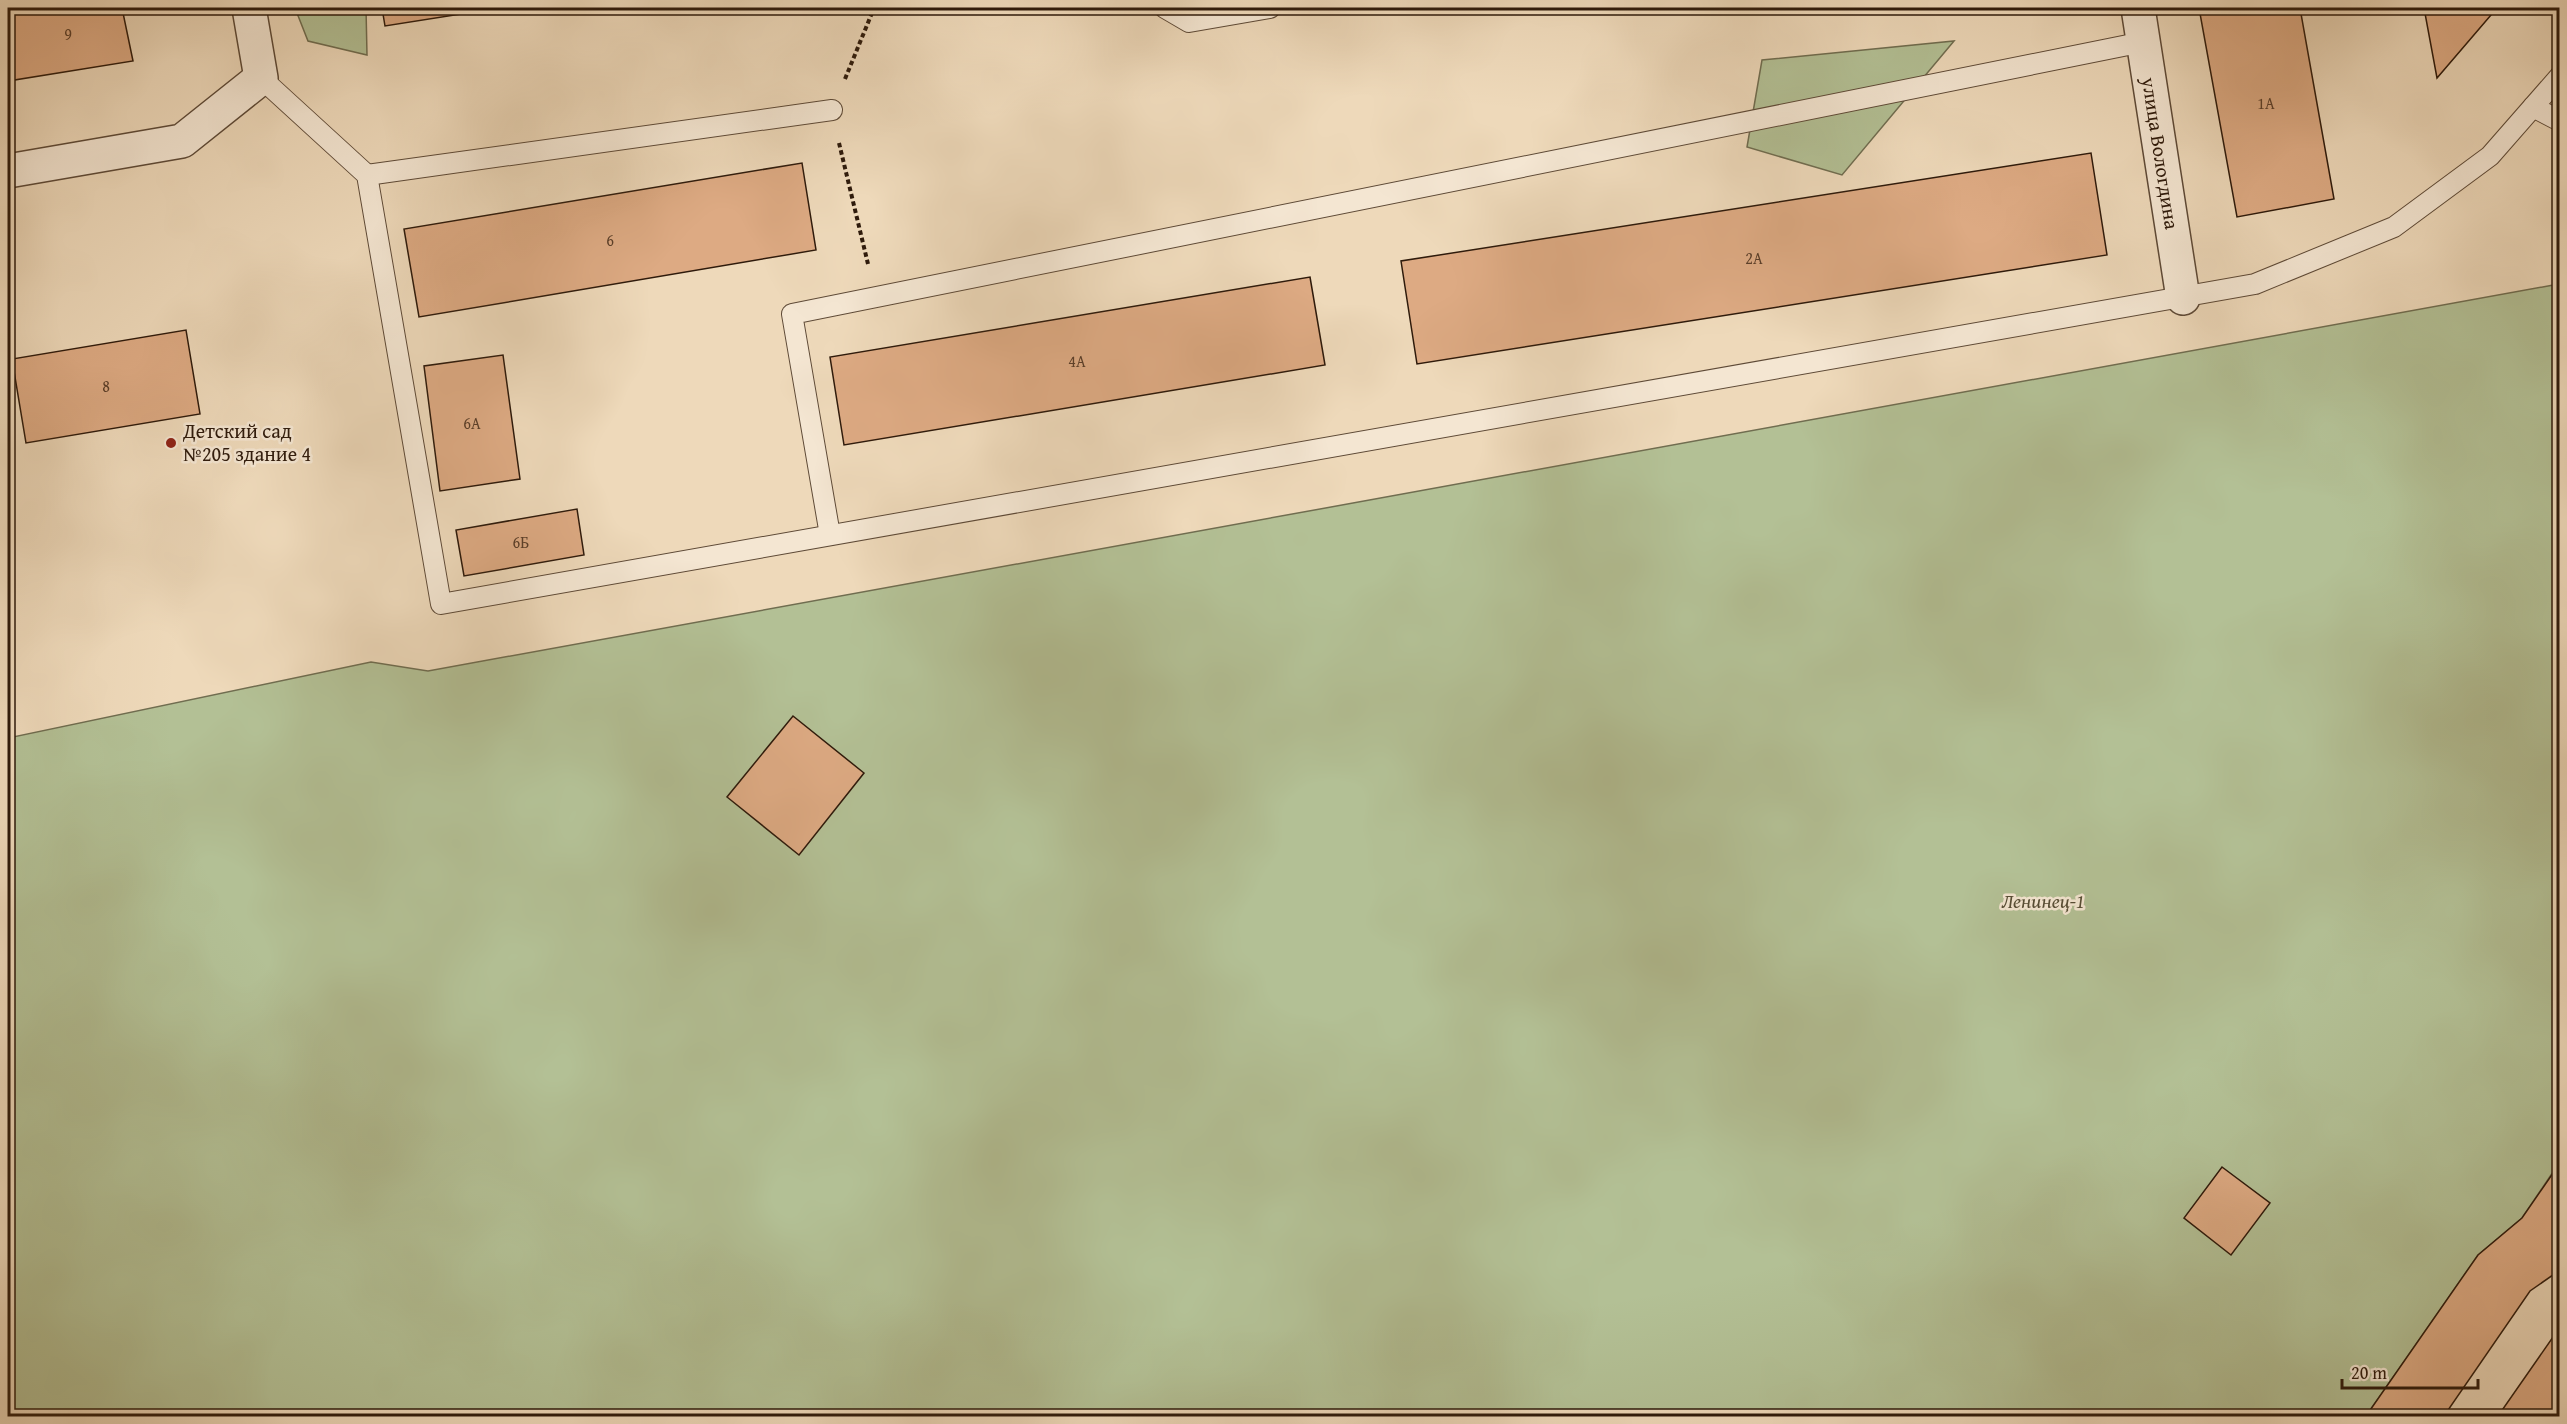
<svg xmlns="http://www.w3.org/2000/svg" width="2567" height="1424" font-family="'Gentium Book Plus',serif">
	<style>
		.green { fill: #b3c095; stroke: #706d50; stroke-width: 1.5 }
		.building { fill: #ddaa83; stroke: #2e1a0b; stroke-width: 1.5 }
		.lines { fill: none; stroke-linecap: round; stroke-linejoin: round }
		.lane-casing { stroke: #5e4a37; stroke-width: 22 }
		.street-casing { stroke: #5e4a37; stroke-width: 36 }
		.path { stroke: #2e1a0b; stroke-width: 4; stroke-dasharray: 4.5 3; stroke-linecap: butt }
		.lane { stroke: #f4e6d2; stroke-width: 20 }
		.street { stroke: #f4e6d2; stroke-width: 33 }
		.poi-dot { fill: #8f2418; stroke: #f4e6d2; stroke-width: 2 }
		.labels { text-anchor: middle; stroke-width: 5; stroke-linejoin: round; paint-order: stroke }
		.number-label { font-size: 16px; fill: #5a3e29 }
		.street-label { font-size: 20px; fill: #2e1a0b; stroke: #f4e6d2 }
		.poi-label { font-size: 20px; fill: #2e1a0b; stroke: #f4e6d2; text-anchor: start }
		.park-label { font-size: 20px; font-style: italic; fill: #564c34; stroke: #f4e6d2 }
	</style>
	<rect width="100%" height="100%" fill="#eed9ba"/>
	<filter id="stains"><feTurbulence type="fractalNoise" baseFrequency=".00333" numOctaves="4"/><feColorMatrix values="0 0 0 0 .2 0 0 0 0 .09 0 0 0 0 .02 0 0 0 .5 -.17"/></filter>
	<radialGradient id="worn" r=".72"><stop offset=".6" stop-color="#630" stop-opacity="0"/><stop offset="1" stop-color="#630" stop-opacity=".3"/></radialGradient>
	<g class="green">
		<path d="M295 8H366L367 55 308 41Z"/>
		<path d="M1954 41 1842 175 1747 147 1762 60Z"/>
		<path d="M2559 284V1163L2522 1218 2478 1255 2366 1416H8V738L371 662 428 671Z"/>
	</g>
	<g class="building">
		<path d="M8 8H122L133 61 8 81Z"/>
		<path d="M382 8H499L385 26Z"/>
		<path d="M2199 8H2300L2334 199 2237 217Z"/>
		<path d="M2424 8H2497L2437 78Z"/>
		<path d="M2091 153 2107 255 1417 364 1401 261Z"/>
		<path d="M802 163 816 250 419 317 404 229Z"/>
		<path d="M1310 277 1325 365 844 445 830 357Z"/>
		<path d="M186 330 200 414 26 443 12 359Z"/>
		<path d="M503 355 520 479 440 491 424 366Z"/>
		<path d="M577 509 584 555 464 576 456 530Z"/>
		<path d="M793 716 864 773 799 855 727 797Z"/>
		<path d="M2560 1163V1270L2530 1291 2444 1416H2366L2478 1255 2522 1218Z"/>
		<path d="M2222 1167 2270 1203 2231 1255 2184 1218Z"/>
		<path d="M2560 1327V1402L2550 1416H2498Z"/>
	</g>
	<g class="lines">
		<defs>
			<g id="lane">
				<path d="M1165 8 1189 22 1270 8"/>
				<path d="M261 78 367 175 441 604 2255 284 2394 227 2490 156 2560 76"/>
				<path d="M2533 107 2560 121"/>
				<path d="M367 175 832 110"/>
				<path d="M830 535 792 314 2143 42"/>
			</g>
			<g id="street">
				<path id="s1" d="M2138 8 2183 298"/>
				<path d="M8 171 182 141 261 78 249 8"/>
			</g>
		</defs>
		<use href="#lane" class="lane-casing"/>
		<use href="#street" class="street-casing"/>
		<g class="path">
			<path d="M845 79 874 8"/>
			<path d="M839 143 868 264"/>
		</g>
		<use href="#lane" class="lane"/>
		<use href="#street" class="street"/>
	</g>
	<circle class="poi-dot" cx="171" cy="443" r="6"/>
	<g class="labels">
		<g class="number-label">
			<text x="68" y="40">9</text>
			<text x="2266" y="109">1А</text>
			<text x="610" y="246">6</text>
			<text x="1754" y="264">2А</text>
			<text x="1077" y="367">4А</text>
			<text x="106" y="392">8</text>
			<text x="472" y="429">6А</text>
			<text x="521" y="548">6Б</text>
		</g>
		<g class="street-label">
			<text dy="7" stroke="none"><textPath href="#s1" startOffset="147">улица Вологдина</textPath></text>
		</g>
		<g class="poi-label">
			<text x="183" y="438">Детский сад<tspan x="183" dy="23">№205 здание 4</tspan></text>
		</g>
		<g class="park-label">
			<text x="2043" y="908">Ленинец-1</text>
		</g>
	</g>
	<rect width="2567" height="1424" fill="none" stroke="#eed9ba" stroke-width="30"/>
	<rect x="9" y="9" width="2549" height="1406" fill="none" stroke="#2e1a0b" stroke-width="3"/>
	<rect x="15" y="15" width="2537" height="1394" fill="none" stroke="#2e1a0b" stroke-width="1.5"/>
	<path d="M2342 1379v9h136v-9" fill="none" stroke="#2e1a0b" stroke-width="3"/>
	<text x="2351" y="1379" font-size="18" fill="#2e1a0b" stroke="#f4e6d2" stroke-width="4.5" paint-order="stroke">20 m</text>
	<rect width="100%" height="100%" filter="url(#stains)"/>
	<rect width="100%" height="100%" fill="url(#worn)"/>
</svg>
